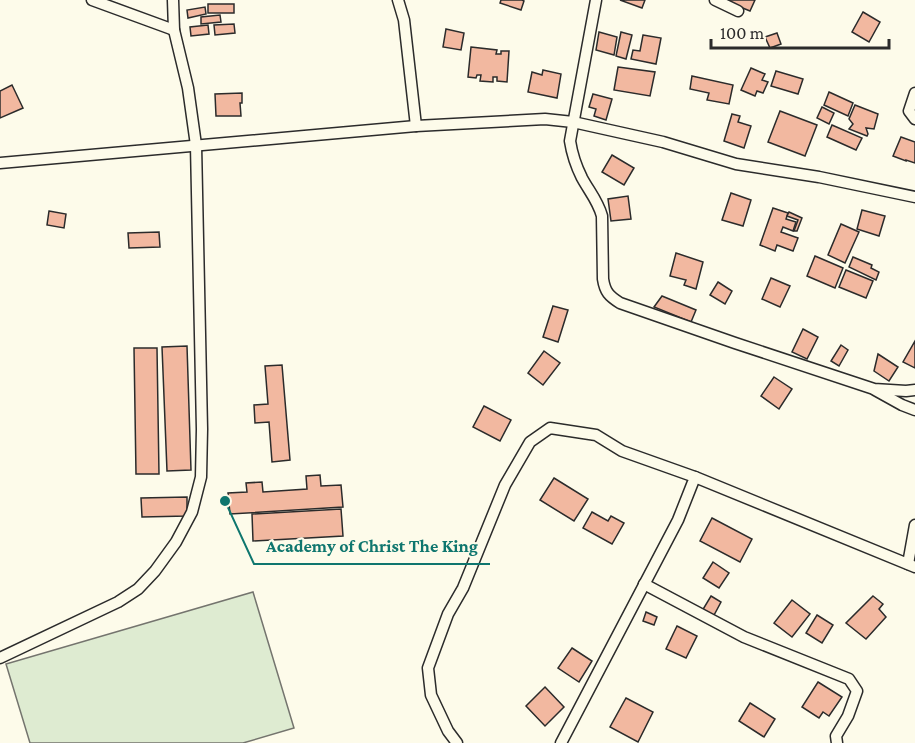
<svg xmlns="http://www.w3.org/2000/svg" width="915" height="743" font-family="'Crimson Pro',serif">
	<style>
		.green { fill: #deebd1; stroke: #74746e; stroke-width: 1.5 }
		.building { fill: #f2b8a0; stroke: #2b2b2b; stroke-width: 1.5 }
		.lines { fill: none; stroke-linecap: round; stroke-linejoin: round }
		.street-casing { stroke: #2b2b2b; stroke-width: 13 }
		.street { stroke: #fdfbea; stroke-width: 10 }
		.leader { fill: none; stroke: #0f766e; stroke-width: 2 }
		.callout-dot { fill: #0f766e; stroke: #fdfbea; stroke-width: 2 }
		.callout-label { font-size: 18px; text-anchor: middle; font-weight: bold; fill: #0f766e; stroke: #fdfbea; stroke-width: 4.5; stroke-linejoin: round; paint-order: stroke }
	</style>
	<rect width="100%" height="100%" fill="#fdfbea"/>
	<path class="green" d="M253 592 294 728 243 743H30L6 664Z"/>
	<g class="building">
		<path d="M501 0H522L524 1 521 10 500 3Z"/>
		<path d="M620 0H645L642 8Z"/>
		<path d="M729 0H755L750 11 728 2Z"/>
		<rect x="208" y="4" width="26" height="9"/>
		<path d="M205 7 206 14 188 18 187 10Z"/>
		<path d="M863 12 880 22 869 42 852 32Z"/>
		<path d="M220 15 221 22 201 24V17Z"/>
		<path d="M234 24 235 33 215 35 214 25Z"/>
		<path d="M208 25 209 34 191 36 190 27Z"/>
		<path d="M446 29 464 33 461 50 443 47Z"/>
		<path d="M599 32 617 37 614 55 596 50Z"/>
		<path d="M621 32 632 35 626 59 616 56Z"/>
		<path d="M777 33 781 44 770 48 765 37Z"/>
		<path d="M643 35 661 38 656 64 631 59 633 50 640 51Z"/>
		<path d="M471 47 497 50 496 54H501V51H509L507 82 497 81V77H493V82L480 81 481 75H477L476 78 468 77Z"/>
		<path d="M618 67 655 72 650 96 614 90Z"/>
		<path d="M751 68 765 74 762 80 768 82 763 93 757 91 755 96 741 90Z"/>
		<path d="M543 70 561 74 557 98 528 92 532 72 542 75Z"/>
		<path d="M776 71 803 79 798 94 771 86Z"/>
		<path d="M692 76 733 85 729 104 707 100 709 93 690 89Z"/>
		<path d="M12 85 23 108 0 118V91Z"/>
		<path d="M829 92 853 103 848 116 824 105Z"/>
		<path d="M242 93V103H240L241 116H216L215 94Z"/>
		<path d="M593 94 612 99 606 120 594 116 596 109 589 107Z"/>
		<path d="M855 105 878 114 874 129 866 128 868 134 867 136 849 129 853 124 849 119Z"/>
		<path d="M822 107 834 113 829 124 817 118Z"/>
		<path d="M780 111 817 125 805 156 768 142Z"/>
		<path d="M732 114 740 116 738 122 751 126 744 148 724 141Z"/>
		<path d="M832 125 862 138 856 150 827 137Z"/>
		<path d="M901 137 915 142V163L906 160V161L893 156Z"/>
		<path d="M612 155 634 168 624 185 602 172Z"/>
		<path d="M731 193 751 200 743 226 722 220Z"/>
		<path d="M628 196 631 219 611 221 608 199Z"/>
		<path d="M773 208 788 213 786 219 796 222 793 231 783 227 781 232 798 238 793 251 777 245 775 251 760 245Z"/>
		<path d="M862 210 885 216 879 236 857 229Z"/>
		<path d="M49 211 66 214 64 228 47 225Z"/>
		<path d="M789 212 802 218 797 231H794L798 220 787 216Z"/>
		<path d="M841 224 859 232 845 263 828 255Z"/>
		<path d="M159 232 160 247 129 248 128 233Z"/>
		<path d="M676 253 703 262 696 289 684 285 686 280 670 276Z"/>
		<path d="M815 256 843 268 835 288 807 276Z"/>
		<path d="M853 257 872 265 871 268 879 272 876 280 849 267Z"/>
		<path d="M846 270 873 281 866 298 839 287Z"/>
		<path d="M771 278 790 286 780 307 762 299Z"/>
		<path d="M718 282 732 291 725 304 710 295Z"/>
		<path d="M662 296 696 310 691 322 654 307Z"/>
		<path d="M553 306 568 310 558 342 543 337Z"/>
		<path d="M803 329 818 337 807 359 792 352Z"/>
		<path d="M915 341V368L903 362Z"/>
		<path d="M841 345 848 350 839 366 831 361Z"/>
		<path d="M187 346 191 470 167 471 162 347Z"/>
		<path d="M134 348H157L159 474H136Z"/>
		<path d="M544 351 560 363 543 385 528 373Z"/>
		<path d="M878 354 898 367 889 381 874 371Z"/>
		<path d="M282 365 290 460 272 462 269 422 255 423 254 405 268 404 265 366Z"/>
		<path d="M774 377 792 389 779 409 761 396Z"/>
		<path d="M484 406 511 420 500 441 473 427Z"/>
		<path d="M320 475 321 486 341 485 343 507 230 514 228 493 247 492 246 483 262 482 263 492 307 489 306 476Z"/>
		<path d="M554 478 588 499 574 521 540 500Z"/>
		<path d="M187 497V516L142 517 141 498Z"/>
		<path d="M341 509 343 536 253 541 252 514Z"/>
		<path d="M592 512 608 521 611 516 624 523 612 544 583 528Z"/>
		<path d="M712 518 752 539 740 562 700 541Z"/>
		<path d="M713 562 729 573 719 588 703 578Z"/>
		<path d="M711 596 721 602 713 617 702 611Z"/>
		<path d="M873 596 883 604 879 609 886 617 866 639 846 623Z"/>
		<path d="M792 600 810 614 792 637 774 623Z"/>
		<path d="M646 612 657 617 654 625 643 621Z"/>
		<path d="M817 615 833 625 822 643 806 633Z"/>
		<path d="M677 626 697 636 686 658 666 649Z"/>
		<path d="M572 648 592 661 579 682 558 668Z"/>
		<path d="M818 682 842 697 829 716 823 712 819 718 802 707Z"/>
		<path d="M545 687 564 707 545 726 526 706Z"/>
		<path d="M626 698 653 712 638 742 610 727Z"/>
		<path d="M750 703 775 719 764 737 739 721Z"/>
	</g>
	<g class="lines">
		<defs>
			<g id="street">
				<path d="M92 0 174 30"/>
				<path d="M398 0 404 20 416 126"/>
				<path d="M596 0 570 141C572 154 576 166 582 178 589 191 598 201 602 216L603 279C605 292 609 296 620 303L735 343 874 389 906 391 915 390"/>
				<path d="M715 0 738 11"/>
				<path d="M915 93 909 111 915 119"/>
				<path d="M0 163 416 126 545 119 573 122 663 142 736 164 819 177 915 197"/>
				<path d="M875 390 902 405 915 410"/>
				<path d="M695 477 915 567"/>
				<path d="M908 564 915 525"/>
				<path d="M644 584 744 637 849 679 857 691 848 716 836 736 837 743"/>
				<path d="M0 658 118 602 138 589 155 571 176 542 192 512 201 477 202 429 196 145 188 88 174 30 173 0"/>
				<path d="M457 743 448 731 431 695 428 668 448 614 463 588 505 485 530 442 550 428 596 435 622 451 695 477 678 520 561 743"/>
			</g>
		</defs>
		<use href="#street" class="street-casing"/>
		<use href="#street" class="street"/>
	</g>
	<path class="leader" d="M225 501L254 564H490"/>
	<circle class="callout-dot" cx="225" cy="501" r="6"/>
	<g class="callout-label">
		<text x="372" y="552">Academy of Christ The King</text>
	</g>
	<path d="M711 39v9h178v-9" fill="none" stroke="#2b2b2b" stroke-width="3"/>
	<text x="720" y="39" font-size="18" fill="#2b2b2b" stroke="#fdfbea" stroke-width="4.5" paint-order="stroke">100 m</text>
</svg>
